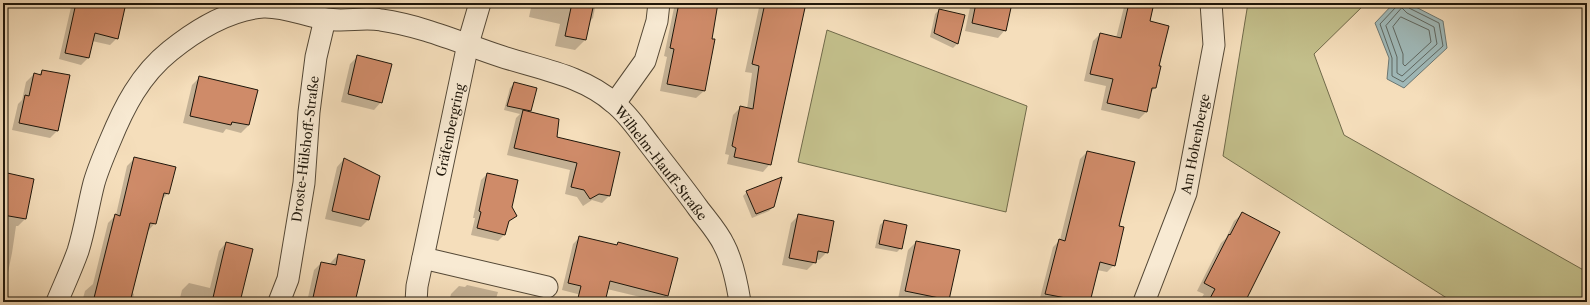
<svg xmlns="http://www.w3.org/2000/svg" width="1590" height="305" font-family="'Libre Caslon Text',serif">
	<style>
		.green { fill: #c3bf8b; stroke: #706a4a }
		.water { fill: #a0baba; stroke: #6c7874 }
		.shadow { fill: #0003 }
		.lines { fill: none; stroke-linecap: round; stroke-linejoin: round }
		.shore { stroke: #5f6862; stroke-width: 1 }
		.building { fill: #cf8b69; stroke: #1e160a }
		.street-casing { stroke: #544836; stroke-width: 23 }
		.street { stroke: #f8ead3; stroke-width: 21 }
		.labels { text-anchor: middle; stroke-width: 3; stroke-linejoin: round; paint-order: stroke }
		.street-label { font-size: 13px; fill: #1e160a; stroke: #f8ead3 }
	</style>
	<rect width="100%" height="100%" fill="#f5debb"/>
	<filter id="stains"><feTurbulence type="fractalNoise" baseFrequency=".005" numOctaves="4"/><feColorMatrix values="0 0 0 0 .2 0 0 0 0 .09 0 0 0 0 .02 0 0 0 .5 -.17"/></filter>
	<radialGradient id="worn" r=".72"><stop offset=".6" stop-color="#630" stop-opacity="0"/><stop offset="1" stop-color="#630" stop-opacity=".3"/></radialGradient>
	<g class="green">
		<path d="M1248 3H1366L1314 54 1344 135 1587 272V302H1453L1223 156Z"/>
		<path d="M827 30 1027 106 1006 212 798 162Z"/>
	</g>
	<path class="water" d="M1394 3H1408L1443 21 1447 48 1404 88 1387 79 1389 58 1375 23Z"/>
	<g class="shadow">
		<path d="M72 3H125L117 38 110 45 92 41 88 58 81 65 59 59Z"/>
		<path d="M532 3H596L593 18 589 22 585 40 575 50 555 46 560 24 529 17Z"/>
		<path d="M675 3H718L711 40H714L704 91 696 98 660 91 667 57 664 56Z"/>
		<path d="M760 3H806L770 164 763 172 727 164 729 155 725 154 733 115 741 107 747 109 752 73 745 72Z"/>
		<path d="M971 3H1011L1005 30 998 38 965 31Z"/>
		<path d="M1125 3H1153L1149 22 1158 67 1155 88 1150 93 1146 112 1139 119 1101 110 1106 86 1084 81 1093 41 1100 34 1116 38Z"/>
		<path d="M939 10 964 16 957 44 953 48 930 37 935 14Z"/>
		<path d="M358 56 381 102 374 110 341 102 350 64Z"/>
		<path d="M43 71 57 131 50 138 12 130 18 104 22 100 26 82 34 74 38 75Z"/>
		<path d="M200 77 257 91 249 125 241 133 226 129 223 133 183 123 192 85Z"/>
		<path d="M514 84 535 89 529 112 555 137 609 196 602 203 592 200 583 206 577 197 565 194 570 170 507 155 516 118 520 114 504 110 510 88Z"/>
		<path d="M1087 152 1118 227 1114 265 1107 272 1097 270 1089 302H1039L1053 247 1060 240 1080 159Z"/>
		<path d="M135 158 168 193 161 201 155 223 148 231 132 293 134 294 132 302H82L85 291 93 284 108 223 116 215 127 166Z"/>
		<path d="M344 159 368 220 361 227 325 219 337 167Z"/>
		<path d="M3 173 33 179 25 219 18 226H16L12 253 5 287 3 290Z"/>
		<path d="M487 174 516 215 507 223 504 235 498 241 471 235 475 218H473L481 180Z"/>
		<path d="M747 192 774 206 769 211 752 218 743 196Z"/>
		<path d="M1242 214 1244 302H1199L1204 294 1197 291 1221 243 1226 238 1234 221Z"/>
		<path d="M799 215 827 252 819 260 815 259V262L807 270 782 265 791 223Z"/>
		<path d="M884 221 901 248 897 252 875 248 880 225Z"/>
		<path d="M580 237 616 246 618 244 667 295 661 302 607 289 604 302H581L589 297 562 290 573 244Z"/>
		<path d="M916 242 948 300 946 302H915L898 299 908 250Z"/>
		<path d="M226 243 239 302H179L182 290 189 283 210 288 219 251Z"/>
		<path d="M338 255 354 302H307L314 270 321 263 330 265 331 262Z"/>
		<path d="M467 285 498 292 495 302H449L451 294 459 286 465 287Z"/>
	</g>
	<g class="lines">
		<g class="shore">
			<path d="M1396 3V7L1380 24 1392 58V76L1403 82 1443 46 1439 23 1409 8 1407 3"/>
			<path d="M1402 8 1407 13 1434 27 1437 44 1402 76 1397 73V57L1386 26Z"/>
			<path d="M1401 17 1429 30 1431 42 1405 66 1403 64V54L1393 27Z"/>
		</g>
	</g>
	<g class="building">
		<path d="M76 3H126L118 39 95 33 89 58 65 53Z"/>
		<path d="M572 3H594L586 40 565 36Z"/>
		<path d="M679 3H718L712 39H715L705 91 667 84 674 49 670 48Z"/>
		<path d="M765 3H806L771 165 734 157 736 148 732 146 740 106 753 109 759 66 752 64Z"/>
		<path d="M976 3H1012L1006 31 972 23Z"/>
		<path d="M1129 3H1154L1150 21 1169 26 1159 66H1161L1156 88H1152L1147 112 1107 103 1113 79 1090 74 1100 33 1121 38Z"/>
		<path d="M939 9 965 15 958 44 934 33Z"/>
		<path d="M357 55 392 64 382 103 348 94Z"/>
		<path d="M42 70 70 75 58 131 19 123 25 95 29 96 34 73 41 75Z"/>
		<path d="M199 76 258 90 249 125 232 122 231 125 190 116Z"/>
		<path d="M514 82 537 88 531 111 507 106Z"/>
		<path d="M523 110 559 119 557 137 620 152 610 196 599 194 590 199 584 190 571 187 577 163 514 148Z"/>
		<path d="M1087 151 1135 162 1119 226 1124 227 1115 266 1100 262 1090 302H1070L1071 299 1045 294 1059 239 1065 241Z"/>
		<path d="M134 157 176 167 169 194 164 193 156 224 150 223 130 302H93L115 214 120 216Z"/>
		<path d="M344 158 380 176 369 220 332 211Z"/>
		<path d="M3 172 34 179 26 219 3 215Z"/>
		<path d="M487 173 518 180 512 207 517 216 509 221 505 235 477 228 481 212 479 211Z"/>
		<path d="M782 177 774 207 756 214 746 191Z"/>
		<path d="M1242 212 1280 232 1245 302H1208L1215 289 1204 283 1229 234 1230 235Z"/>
		<path d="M798 214 834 221 828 253 818 251 816 263 789 258Z"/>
		<path d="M884 220 907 225 902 249 879 244Z"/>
		<path d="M579 236 617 245 618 242 678 258 668 296 610 281 605 302H577L581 286 568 283Z"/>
		<path d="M916 241 960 250 949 300 905 291Z"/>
		<path d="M226 242 253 249 240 302H212Z"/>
		<path d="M338 254 365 260 355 302H312L321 262 336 265Z"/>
	</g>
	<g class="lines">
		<defs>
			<g id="street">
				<path d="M615 103 645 61 657 21 659 3"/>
				<path d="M423 258 547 287"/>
				<path d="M57 302C64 285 72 268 78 251 85 229 88 206 94 183 98 169 104 155 110 141 124 107 140 75 170 51 196 30 228 10 263 7 285 6 305 16 326 19 345 22 363 17 381 20 423 26 461 43 500 56 539 69 582 75 614 103 628 114 639 131 650 145 666 166 683 187 698 208 707 220 718 232 724 245 733 262 737 283 740 302"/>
				<path d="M279 302 288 279 304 183 309 112 316 57 325 19"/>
				<path d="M416 302 417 286 468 44 480 3"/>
				<path d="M1144 302 1186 193 1214 45 1211 3"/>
			</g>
		</defs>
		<use href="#street" class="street-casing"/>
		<use href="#street" class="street"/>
	</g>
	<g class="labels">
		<g class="street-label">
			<text transform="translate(450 130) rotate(-78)" y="5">Gräfenbergring</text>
			<text transform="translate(1195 144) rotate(-79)" y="5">Am Hohenberge</text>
			<text transform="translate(305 149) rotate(-83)" y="5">Droste-Hülshoff-Straße</text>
			<text transform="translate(661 163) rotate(52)" y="5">Wilhelm-Hauff-Straße</text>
		</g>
	</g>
	<rect width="1590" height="305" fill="none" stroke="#f5debb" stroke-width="16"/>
	<rect x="4" y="4" width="1582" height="297" fill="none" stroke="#1e160a" stroke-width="2"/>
	<rect x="8" y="8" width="1574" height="289" fill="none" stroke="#1e160a"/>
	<rect width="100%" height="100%" filter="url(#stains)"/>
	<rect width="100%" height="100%" fill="url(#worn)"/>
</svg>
